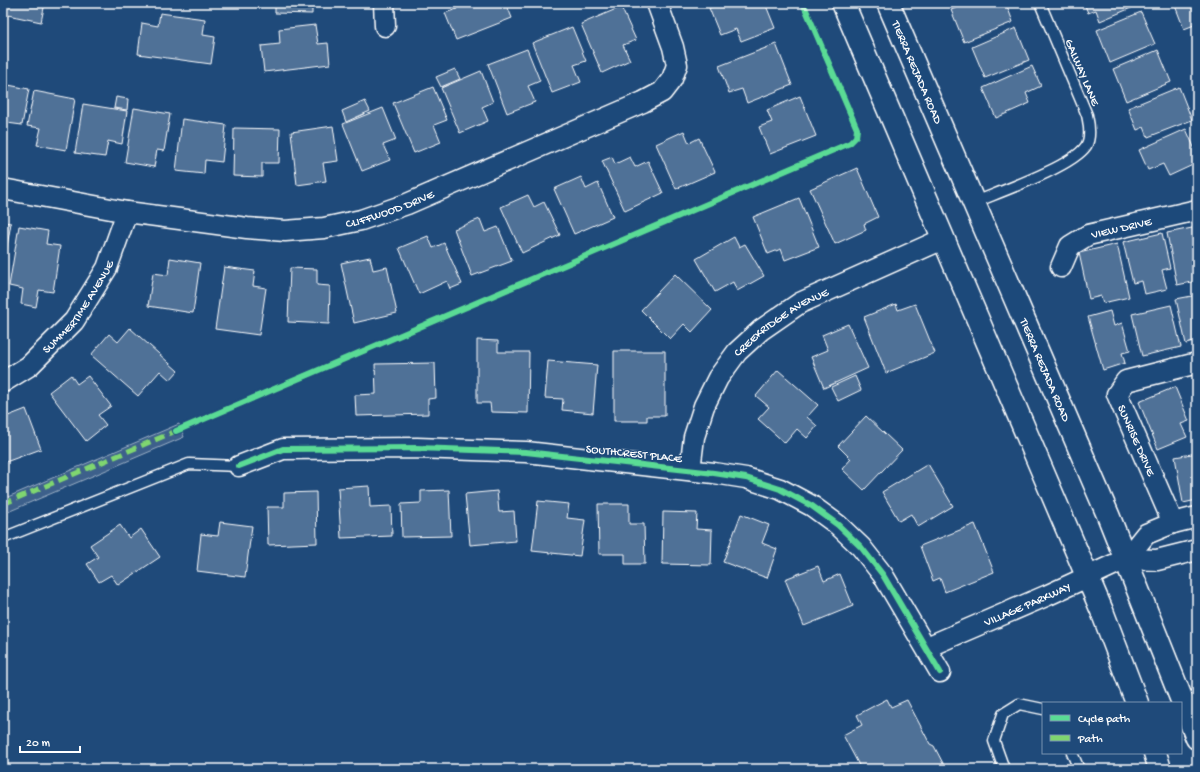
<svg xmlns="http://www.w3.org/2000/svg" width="1200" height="772" font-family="'Gochi Hand',sans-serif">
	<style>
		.green { fill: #3c618b; stroke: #9eb0c5 }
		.building { fill: #507197; stroke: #fff }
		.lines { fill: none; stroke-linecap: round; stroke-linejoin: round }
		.lane-casing { stroke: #fff; stroke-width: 13 }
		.street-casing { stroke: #fff; stroke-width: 23 }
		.secondary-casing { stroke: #fff; stroke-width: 25 }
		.lane { stroke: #1f4a7a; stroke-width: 10 }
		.street { stroke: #1f4a7a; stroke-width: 20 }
		.secondary { stroke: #1f4a7a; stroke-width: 22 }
		.quiet { stroke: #7fd670; stroke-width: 5; stroke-dasharray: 10 5; stroke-linecap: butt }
		.cycleway-casing { stroke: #1f4a7a; stroke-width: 8 }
		.cycleway { stroke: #5adb95; stroke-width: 6 }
		.labels { text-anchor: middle; stroke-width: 3; stroke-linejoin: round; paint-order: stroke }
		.street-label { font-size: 12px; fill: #fff; stroke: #1f4a7a }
	</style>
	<rect width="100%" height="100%" fill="#1f4a7a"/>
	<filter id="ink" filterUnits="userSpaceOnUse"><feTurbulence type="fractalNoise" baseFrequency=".025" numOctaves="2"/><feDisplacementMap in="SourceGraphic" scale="8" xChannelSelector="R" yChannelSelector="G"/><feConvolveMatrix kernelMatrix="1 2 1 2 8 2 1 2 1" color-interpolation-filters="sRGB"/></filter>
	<g filter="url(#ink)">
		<path class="green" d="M179 424 184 437 3 514V499Z"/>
		<g class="building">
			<path d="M3 3H45L41 22 3 14Z"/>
			<path d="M275 3H312V14L275 13Z"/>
			<path d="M454 3H506L512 18 456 40 445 13 457 9Z"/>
			<path d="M721 3H765L775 28 741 41 736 29 720 35 709 8Z"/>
			<path d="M968 3H992L993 6 1006 3 1013 22 964 42 951 10Z"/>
			<path d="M1084 3H1143L1100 21 1096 10 1088 13Z"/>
			<path d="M1174 3H1197V24L1184 29Z"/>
			<path d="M621 7 636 40 623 45 630 60 602 73 581 24Z"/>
			<path d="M1141 12 1155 44 1110 63 1097 30Z"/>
			<path d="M160 13 205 19 203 35 215 37 211 64 138 54 142 23 158 26Z"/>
			<path d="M315 25 318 44 328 43 330 64 264 72 261 46 280 44 279 29Z"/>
			<path d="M572 27 586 61 574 65 581 82 552 93 532 43Z"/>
			<path d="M1016 28 1029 60 985 78 972 47Z"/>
			<path d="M776 44 792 85 747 103 742 89 729 93 719 66Z"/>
			<path d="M527 49 540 81 528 86 535 102 507 113 488 64Z"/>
			<path d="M1158 50 1171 82 1126 101 1113 69Z"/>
			<path d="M1032 66 1041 86 1026 93 1030 103 996 118 983 88Z"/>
			<path d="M455 69 460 79 441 87 436 77Z"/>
			<path d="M481 71 493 102 482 107 488 121 460 133 441 88Z"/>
			<path d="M3 84 29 89 22 125 7 123 4 138H3Z"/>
			<path d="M433 87 447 120 434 125 441 142 414 153 393 103Z"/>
			<path d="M1179 87 1192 120 1148 137 1144 127 1137 130 1128 108Z"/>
			<path d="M34 91 75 99 66 150 37 145 41 128 27 126Z"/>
			<path d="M800 96 816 136 770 154 759 127 772 122 767 110Z"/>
			<path d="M116 97 128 99 127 110 114 108Z"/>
			<path d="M365 101 370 111 346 122 342 111Z"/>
			<path d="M83 104 127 111 122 144 108 141 105 157 75 153Z"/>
			<path d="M134 108 170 114 164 151 157 150 154 167 125 162Z"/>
			<path d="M383 108 396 140 383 145 390 160 362 171 343 124Z"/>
			<path d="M182 119 226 125 222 162 205 160 204 174 176 171Z"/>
			<path d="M333 126 338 161 323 163 326 181 297 185 291 132Z"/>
			<path d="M234 128 280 129 279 163H262V177L233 176Z"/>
			<path d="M1186 129 1197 154V163L1169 176 1163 164 1148 170 1139 150Z"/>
			<path d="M684 131 689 143 699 138 715 172 676 189 656 144Z"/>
			<path d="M612 157 615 164 630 157 635 167 648 161 663 193 625 211 602 161Z"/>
			<path d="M857 168 878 217 864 224 866 230 835 244 810 189Z"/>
			<path d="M581 177 586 189 598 183 613 217 574 234 554 189Z"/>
			<path d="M528 195 534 207 544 202 560 235 522 253 501 207Z"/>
			<path d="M799 198 819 247 785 260 781 249 768 254 753 217Z"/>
			<path d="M480 219 485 232 498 227 512 261 472 276 454 229Z"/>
			<path d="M3 222 11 223 3 270Z"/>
			<path d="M19 226 48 231 46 244 60 246 53 292 39 290 36 307 21 304 23 289 9 286Z"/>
			<path d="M1197 227V281L1177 285 1167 233Z"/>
			<path d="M1162 233 1170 268 1162 270 1167 289 1145 294 1142 281 1133 283 1123 242Z"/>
			<path d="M428 236 433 248 444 243 462 284 450 289 447 281 419 294 399 248Z"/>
			<path d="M734 237 739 247 745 244 764 276 737 291 733 282 715 292 696 259Z"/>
			<path d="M1117 244 1129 297 1103 303 1101 296 1089 299 1079 253Z"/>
			<path d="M370 257 373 270 387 267 397 313 354 323 341 263Z"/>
			<path d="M170 258 200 263 193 313 148 306 153 273 168 275Z"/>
			<path d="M224 267 255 271 253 286 266 288 259 335 215 329Z"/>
			<path d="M290 268 317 269V285L330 286 329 324 288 322Z"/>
			<path d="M675 274 712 310 692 332 684 324 670 339 641 310Z"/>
			<path d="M1197 295V341L1186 344 1176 299Z"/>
			<path d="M896 304 898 310 915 304 935 353 886 373 864 317Z"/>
			<path d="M1171 305 1181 347 1142 356 1132 314Z"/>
			<path d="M1110 311 1114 326 1122 323 1130 351 1122 353 1125 363 1103 370 1088 317Z"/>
			<path d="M848 324 868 368 824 388 811 357 828 350 822 335Z"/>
			<path d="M130 328 178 371 170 380 160 371 138 396 91 355 109 334 118 342Z"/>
			<path d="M477 340 498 341V352H529L528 413 491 412 490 403H477Z"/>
			<path d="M614 351H665V416H647V421H614Z"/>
			<path d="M548 361 597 365 593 413 562 410 563 399 545 398Z"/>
			<path d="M435 363 436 398 428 399V414L356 416 355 395 376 394 375 364Z"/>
			<path d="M778 370 818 405 807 417 817 426 807 438 797 429 785 443 758 419 769 407 756 396Z"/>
			<path d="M71 375 77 384 88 376 111 406 98 415 106 425 86 441 49 392Z"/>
			<path d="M855 376 861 390 838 401 831 387Z"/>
			<path d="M1175 387 1189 421 1181 424 1187 437 1158 449 1139 402Z"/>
			<path d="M26 409 41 449 3 463V418Z"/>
			<path d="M866 416 902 450 864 490 842 469 851 459 838 446Z"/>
			<path d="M1197 453V500L1183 503 1175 457Z"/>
			<path d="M928 464 953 506 918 527 911 514 899 521 882 492Z"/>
			<path d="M369 486 370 507 391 506 392 536 341 538 338 488Z"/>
			<path d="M449 490 451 536 402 537 401 504 421 503V491Z"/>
			<path d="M497 491 499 512 514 511 516 541 470 545 465 494Z"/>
			<path d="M316 492 317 543 268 545 267 507H284V493Z"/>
			<path d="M538 501 569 504 567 518 585 520 580 556 532 551Z"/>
			<path d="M598 504H629V524H644L645 564H625V554H599Z"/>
			<path d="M663 512 697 513 696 529 712 530 711 565 662 564Z"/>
			<path d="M741 514 769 525 762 543 777 549 767 578 723 562Z"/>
			<path d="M220 522 252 526 245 577 197 571 201 534 218 536Z"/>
			<path d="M975 524 994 572 945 592 940 578 933 581 920 546Z"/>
			<path d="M120 525 129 538 141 529 160 557 118 585 111 575 99 582 87 564 98 557 90 545Z"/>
			<path d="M818 566 824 581 840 574 853 606 804 626 785 579Z"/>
			<path d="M887 699 891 707 907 700 930 744 934 746 946 769H861L843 735 862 725 857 715Z"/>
		</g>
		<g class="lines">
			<defs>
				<g id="lane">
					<path d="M973 203C999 192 1072 167 1086 146 1091 138 1089 124 1087 115L1040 3"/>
					<path d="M3 538 189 464 239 466"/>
					<path d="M1072 753 1079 769"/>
					<path d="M1004 769 994 741 1003 714 1019 704 1043 709"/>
				</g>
				<g id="street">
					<path d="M384 3 385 26"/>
					<path id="s1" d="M3 189 127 212 247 228 285 231 324 228 361 220 407 204 643 102 662 92 672 79 677 65 673 47 657 3"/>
					<path id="s2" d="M1061 267 1070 246 1088 235 1197 210"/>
					<path id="s3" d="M3 382 29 366 74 321 107 268 127 212"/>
					<path d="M239 466 283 449 417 448 526 452 714 473 746 478 780 489 812 506 838 525 861 547 883 575 940 672"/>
					<path id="s4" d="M690 470 694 437 704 406 718 378 737 352 761 330 800 303 943 239"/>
					<path d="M1173 523 1117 394 1126 381 1197 363"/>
					<path d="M1126 559 1146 534 1173 523 1197 517"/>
					<path id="s5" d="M927 647 1048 595 1126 559 1157 560 1197 550"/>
				</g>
				<g id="secondary">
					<path d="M843 3 1102 611 1137 703"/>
					<path id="s6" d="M888 3 1108 515 1197 738"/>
					<path d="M1155 753 1160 769"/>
				</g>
			</defs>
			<use href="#lane" class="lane-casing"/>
			<use href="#street" class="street-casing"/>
			<use href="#secondary" class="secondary-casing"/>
			<use href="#lane" class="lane"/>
			<use href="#street" class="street"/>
			<use href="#secondary" class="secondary"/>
			<path class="quiet" d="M3 504 176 431"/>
			<defs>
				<g id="cycleway">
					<path d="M176 431 850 143 856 137 857 129 803 3"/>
					<path d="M239 466 283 449 417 448 526 452 714 473 746 478 780 489 812 506 838 525 861 547 883 575 940 672"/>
				</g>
			</defs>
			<use href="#cycleway" class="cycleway-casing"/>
			<use href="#cycleway" class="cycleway"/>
		</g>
	</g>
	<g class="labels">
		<g class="street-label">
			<text dy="4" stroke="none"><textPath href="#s6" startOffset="75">TIERRA REJADA ROAD</textPath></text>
			<text transform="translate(1083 72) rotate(67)" y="4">GALWAY LANE</text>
			<text dy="4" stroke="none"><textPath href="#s1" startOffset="393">CLIFFWOOD DRIVE</textPath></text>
			<text dy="4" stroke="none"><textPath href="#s2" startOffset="78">VIEW DRIVE</textPath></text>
			<text dy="4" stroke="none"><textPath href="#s3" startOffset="108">SUMMERTIME AVENUE</textPath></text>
			<text dy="4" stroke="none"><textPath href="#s4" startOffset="183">CREEKRIDGE AVENUE</textPath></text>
			<text dy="4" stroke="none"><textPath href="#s6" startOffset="399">TIERRA REJADA ROAD</textPath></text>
			<text transform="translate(1137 440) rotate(66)" y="4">SUNRISE DRIVE</text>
			<text transform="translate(634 453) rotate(6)" y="4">SOUTHCREST PLACE</text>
			<text dy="4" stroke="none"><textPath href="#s5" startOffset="109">VILLAGE PARKWAY</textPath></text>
		</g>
	</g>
	<rect width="1200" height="772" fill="none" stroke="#1f4a7a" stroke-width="16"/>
	<rect x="8" y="8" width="1184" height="756" fill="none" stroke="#fff" stroke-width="1.5" filter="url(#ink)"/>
	<rect x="1042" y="702" width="140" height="52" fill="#1f4a7a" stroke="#7992af"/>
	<rect x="1050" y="715" width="20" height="6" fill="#5adb95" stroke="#7992af"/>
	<text x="1078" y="722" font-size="12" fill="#ffffff">Cycle path</text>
	<rect x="1050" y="735" width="20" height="6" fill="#7fd670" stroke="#7992af"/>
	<text x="1078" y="742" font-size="12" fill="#ffffff">Path</text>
	<path d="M20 746v6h60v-6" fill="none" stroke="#ffffff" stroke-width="2"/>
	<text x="26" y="746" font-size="12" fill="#ffffff" stroke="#1f4a7a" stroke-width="3" paint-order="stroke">20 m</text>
</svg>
